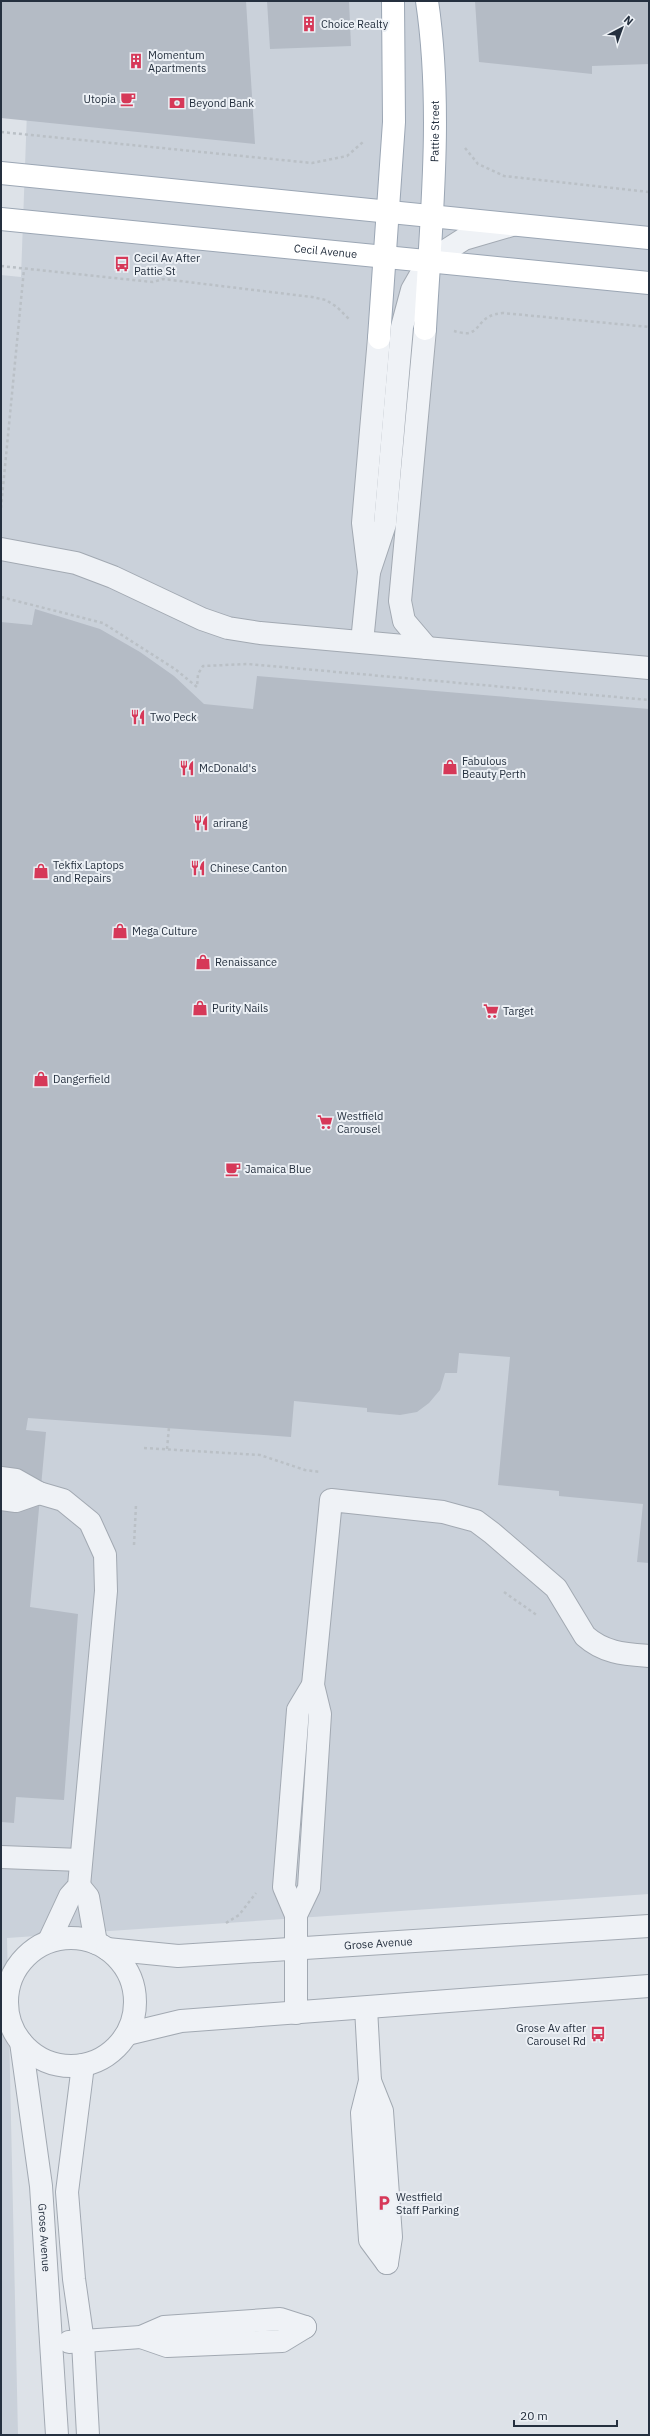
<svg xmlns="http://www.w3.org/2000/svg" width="650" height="2436" font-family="'IBM Plex Sans',sans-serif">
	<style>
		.built { fill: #cad1da }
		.building { fill: #b4bbc5 }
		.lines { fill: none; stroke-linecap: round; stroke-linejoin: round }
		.minor-casing { stroke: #a2a9b2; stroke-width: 24 }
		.major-casing { stroke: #9ba6b4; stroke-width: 24 }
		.path { stroke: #bac0c6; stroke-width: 2.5; stroke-dasharray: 3 3; stroke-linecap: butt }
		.minor { stroke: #eff2f6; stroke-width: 22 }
		.major { stroke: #fff; stroke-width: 22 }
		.labels { text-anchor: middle; stroke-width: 4; stroke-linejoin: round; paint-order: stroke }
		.poi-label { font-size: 11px; fill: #25303f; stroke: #ecf0f5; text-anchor: start }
		.street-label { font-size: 11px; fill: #25303f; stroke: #ecf0f5 }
	</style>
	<rect width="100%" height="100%" fill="#dde2e8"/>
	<path class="built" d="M31 1H649V1894L7 1938 18 2435H1V275L21 277Z"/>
	<g class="building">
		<path d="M1 1H246L255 144 1 118Z"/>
		<path d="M267 1H349L351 46 270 49Z"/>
		<path d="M475 1H649V64L592 66V74L479 62Z"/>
		<path d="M35 609 100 629 140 652 174 676 204 704 253 709 257 676 649 709V1563L637 1562 643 1504 559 1496V1491L498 1485 510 1357 459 1353 457 1373H445L440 1390 429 1403 417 1412 400 1415 367 1412V1408L294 1401 291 1437 28 1418 26 1430 46 1432 30 1607 78 1614 64 1800 16 1797 14 1823 1 1822V622L32 625Z"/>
	</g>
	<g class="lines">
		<defs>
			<g id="minor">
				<path d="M425 329 400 601 404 621 427 648"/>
				<path d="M1 549 76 563 113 577 202 619 228 628 260 633 649 668"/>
				<path d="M369 572 385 524 402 327 412 290 428 262 464 239 512 225"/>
				<path d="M362 642 369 572 363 523 379 338"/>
				<path d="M1 1478 16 1480 39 1493 63 1500 90 1522 105 1555 106 1591 79 1886 70 1896 49 1941"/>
				<path d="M1 1499 16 1501 39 1493"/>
				<path d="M1 1857 81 1860"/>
				<path d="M79 1886 88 1897 96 1943"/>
				<path d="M296 1915 309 1888 320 1714 313 1685 331 1500 443 1512 476 1521 492 1533 556 1588 585 1636C604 1653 624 1654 649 1656"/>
				<circle cx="71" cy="2002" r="64"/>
				<path id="s1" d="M107 1949 178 1956 649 1926"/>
				<path d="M366 2008 370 2081 362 2113 370 2240 387 2263"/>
				<path d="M296 2013V1915L284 1887 298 1710 313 1685"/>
				<path d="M127 2034 181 2021 649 1986"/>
				<path id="s2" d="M21 2042 41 2186 57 2435"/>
				<path d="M83 2065 67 2192 74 2279 83 2342 88 2435"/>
				<path d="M370 2081 382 2111 391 2237 387 2263"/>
				<path d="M141 2337 167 2346 282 2341 305 2327"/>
				<path d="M69 2342 141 2337 164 2327 280 2319 305 2327"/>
			</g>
			<g id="major">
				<path d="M1 173 649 238"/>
				<path id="s3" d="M1 219 649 283"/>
				<path id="s4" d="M425 329C431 221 443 109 427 1"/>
				<path d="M379 338 394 122 393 1"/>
			</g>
		</defs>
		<use href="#minor" class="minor-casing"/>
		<use href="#major" class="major-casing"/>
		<g class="path">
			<path d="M1 132 312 163 347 156 363 142"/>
			<path d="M465 148 478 164 504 176 649 192"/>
			<path d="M1 266 133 280 153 282 163 279 312 297 326 300 337 307 350 320"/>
			<path d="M454 331C458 332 465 334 469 333 482 329 479 315 503 313L649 327"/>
			<path d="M1 508 24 269"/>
			<path d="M1 597 103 623 175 669 197 687 198 674 203 666 248 664 649 700"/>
			<path d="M144 1448 260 1455 305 1470 321 1472"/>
			<path d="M167 1449 169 1427"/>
			<path d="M134 1545 136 1505"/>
			<path d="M504 1592 538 1616"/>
			<path d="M226 1923 239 1915 256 1893"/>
		</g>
		<use href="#minor" class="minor"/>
		<use href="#major" class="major"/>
	</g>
	<defs>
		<symbol id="building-bare" viewBox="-9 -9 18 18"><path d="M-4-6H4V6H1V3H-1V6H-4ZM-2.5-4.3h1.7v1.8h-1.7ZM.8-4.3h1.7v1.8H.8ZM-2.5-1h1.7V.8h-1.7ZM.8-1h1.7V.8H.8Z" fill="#d63858" stroke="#ecf0f5" stroke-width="2.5" paint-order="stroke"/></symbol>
		<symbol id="cafe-bare" viewBox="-9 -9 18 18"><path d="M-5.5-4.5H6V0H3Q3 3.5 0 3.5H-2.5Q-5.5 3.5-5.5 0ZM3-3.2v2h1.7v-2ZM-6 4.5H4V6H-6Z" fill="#d63858" stroke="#ecf0f5" stroke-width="2.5" paint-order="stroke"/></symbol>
		<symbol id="bank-bare" viewBox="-9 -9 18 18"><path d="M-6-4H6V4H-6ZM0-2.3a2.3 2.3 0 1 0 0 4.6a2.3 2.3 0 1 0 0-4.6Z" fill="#d63858" stroke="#ecf0f5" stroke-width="2.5" paint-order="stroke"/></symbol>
		<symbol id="bus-bare" viewBox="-9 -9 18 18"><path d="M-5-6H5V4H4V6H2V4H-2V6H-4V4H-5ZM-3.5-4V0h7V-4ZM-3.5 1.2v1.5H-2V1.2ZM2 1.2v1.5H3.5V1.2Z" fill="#d63858" stroke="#ecf0f5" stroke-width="2.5" paint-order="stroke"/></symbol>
		<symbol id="restaurant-bare" viewBox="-9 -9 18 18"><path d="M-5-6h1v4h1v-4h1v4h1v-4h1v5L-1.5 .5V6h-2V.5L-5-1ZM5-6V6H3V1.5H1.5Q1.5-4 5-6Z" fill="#d63858" stroke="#ecf0f5" stroke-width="2.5" paint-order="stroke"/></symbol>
		<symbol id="shop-bare" viewBox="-9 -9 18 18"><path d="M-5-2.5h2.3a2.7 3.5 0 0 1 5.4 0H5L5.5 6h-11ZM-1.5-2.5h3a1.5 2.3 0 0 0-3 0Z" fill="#d63858" stroke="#ecf0f5" stroke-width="2.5" paint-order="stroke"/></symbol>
		<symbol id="supermarket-bare" viewBox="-9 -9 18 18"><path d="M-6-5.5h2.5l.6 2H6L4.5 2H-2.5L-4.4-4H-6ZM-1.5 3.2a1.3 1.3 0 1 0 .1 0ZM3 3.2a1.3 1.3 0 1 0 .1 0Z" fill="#d63858" stroke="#ecf0f5" stroke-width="2.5" paint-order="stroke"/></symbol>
		<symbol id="parking-bare" viewBox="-9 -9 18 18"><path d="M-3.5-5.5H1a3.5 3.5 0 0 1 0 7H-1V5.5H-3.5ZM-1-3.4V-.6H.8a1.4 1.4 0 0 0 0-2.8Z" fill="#d63858" stroke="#ecf0f5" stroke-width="2.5" paint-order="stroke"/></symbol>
	</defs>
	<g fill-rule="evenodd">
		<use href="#building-bare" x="298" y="13" width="22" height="22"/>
		<use href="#building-bare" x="125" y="50" width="22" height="22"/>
		<use href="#cafe-bare" x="117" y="88" width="22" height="22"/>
		<use href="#bank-bare" x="166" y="92" width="22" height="22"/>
		<use href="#bus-bare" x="111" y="253" width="22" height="22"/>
		<use href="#restaurant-bare" x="127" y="706" width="22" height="22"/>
		<use href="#shop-bare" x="439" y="756" width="22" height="22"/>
		<use href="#restaurant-bare" x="176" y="757" width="22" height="22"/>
		<use href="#restaurant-bare" x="190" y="812" width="22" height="22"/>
		<use href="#restaurant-bare" x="187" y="857" width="22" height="22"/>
		<use href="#shop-bare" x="30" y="860" width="22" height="22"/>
		<use href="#shop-bare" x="109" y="920" width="22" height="22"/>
		<use href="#shop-bare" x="192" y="951" width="22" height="22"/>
		<use href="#shop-bare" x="189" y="997" width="22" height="22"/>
		<use href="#supermarket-bare" x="480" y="1000" width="22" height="22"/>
		<use href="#shop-bare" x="30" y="1068" width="22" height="22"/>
		<use href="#supermarket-bare" x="314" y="1111" width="22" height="22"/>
		<use href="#cafe-bare" x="222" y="1158" width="22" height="22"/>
		<use href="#bus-bare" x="587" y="2023" width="22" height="22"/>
		<use href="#parking-bare" x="373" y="2192" width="22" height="22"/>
	</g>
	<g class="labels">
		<g class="poi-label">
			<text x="321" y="28">Choice Realty</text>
			<text x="148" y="59">Momentum<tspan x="148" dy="13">Apartments</tspan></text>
			<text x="116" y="103" text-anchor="end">Utopia</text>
			<text x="189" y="107">Beyond Bank</text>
			<text x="134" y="262">Cecil Av After<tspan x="134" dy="13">Pattie St</tspan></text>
			<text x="150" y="721">Two Peck</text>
			<text x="462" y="765">Fabulous<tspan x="462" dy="13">Beauty Perth</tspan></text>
			<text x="199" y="772">McDonald's</text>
			<text x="213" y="827">arirang</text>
			<text x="53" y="869">Tekfix Laptops<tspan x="53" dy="13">and Repairs</tspan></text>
			<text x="210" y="872">Chinese Canton</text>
			<text x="132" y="935">Mega Culture</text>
			<text x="215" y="966">Renaissance</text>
			<text x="212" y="1012">Purity Nails</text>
			<text x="503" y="1015">Target</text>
			<text x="53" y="1083">Dangerfield</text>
			<text x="337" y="1120">Westfield<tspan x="337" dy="13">Carousel</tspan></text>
			<text x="245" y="1173">Jamaica Blue</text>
			<text x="586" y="2032" text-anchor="end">Grose Av after<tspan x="586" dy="13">Carousel Rd</tspan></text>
			<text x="396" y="2201">Westfield<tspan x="396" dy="13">Staff Parking</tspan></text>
		</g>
		<g class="street-label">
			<text dy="4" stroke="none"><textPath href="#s4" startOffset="198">Pattie Street</textPath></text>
			<text dy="4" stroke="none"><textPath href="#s3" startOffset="326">Cecil Avenue</textPath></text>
			<text dy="4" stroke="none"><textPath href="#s1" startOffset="272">Grose Avenue</textPath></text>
			<text dy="4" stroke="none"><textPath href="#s2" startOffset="197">Grose Avenue</textPath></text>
		</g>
	</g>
	<rect width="650" height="2436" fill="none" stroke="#25303f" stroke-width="4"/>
	<g transform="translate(622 28) rotate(41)" stroke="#ecf0f5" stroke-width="3" paint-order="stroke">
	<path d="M0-3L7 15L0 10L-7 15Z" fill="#25303f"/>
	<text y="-6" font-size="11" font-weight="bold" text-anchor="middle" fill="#25303f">N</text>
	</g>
	<path d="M514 2420v6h103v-6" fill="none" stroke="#25303f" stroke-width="2"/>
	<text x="520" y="2420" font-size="12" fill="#25303f" stroke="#ecf0f5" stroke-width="3" paint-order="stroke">20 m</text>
</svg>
